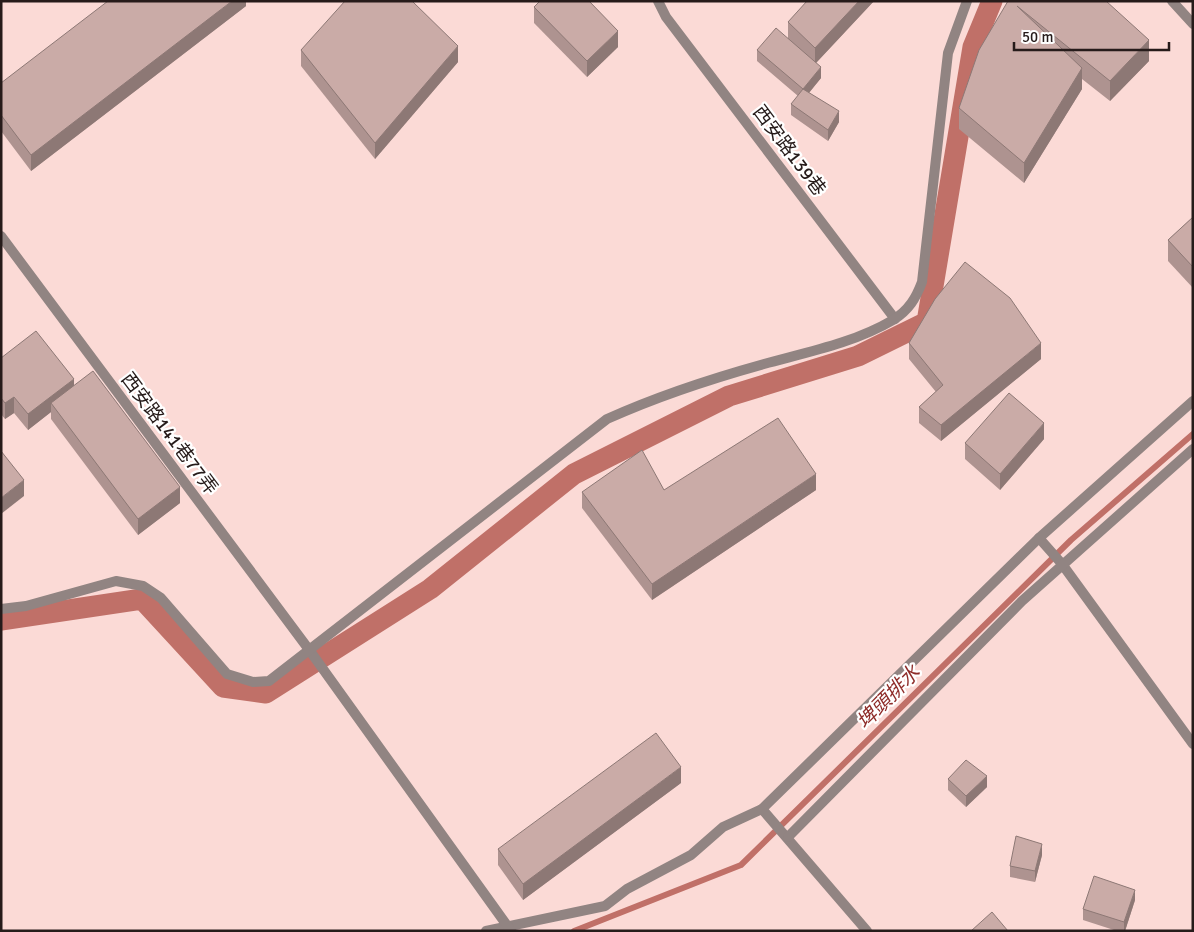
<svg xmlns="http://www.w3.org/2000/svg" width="1194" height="932" font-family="Signika,'Noto Sans TC',sans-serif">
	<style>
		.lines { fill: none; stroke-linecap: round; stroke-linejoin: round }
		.stream { stroke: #c07068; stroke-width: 6 }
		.canal { stroke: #c07068; stroke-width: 21 }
		.service { stroke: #918482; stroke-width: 10 }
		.minor { stroke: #918482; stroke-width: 10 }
		.wall { fill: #ae9390 }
		.shaded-wall { fill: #8d7875 }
		.building { fill: #caaba7; stroke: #8d7875 }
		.labels { text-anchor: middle; stroke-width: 4.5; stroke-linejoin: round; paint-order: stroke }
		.street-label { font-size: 19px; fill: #261b1a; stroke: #fff }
		.water-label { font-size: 20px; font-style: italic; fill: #8e2b28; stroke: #fff }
	</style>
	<rect width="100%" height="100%" fill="#fbdad6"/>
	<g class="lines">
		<path class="stream" d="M574 931 741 865 1071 540 1193 434"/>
		<path class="canal" d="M1 620 142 599 223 687 266 693 430 589 574 474 729 396 858 356 927 322 973 47 992 1"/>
		<g class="service">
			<path d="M658 1 666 17 895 319"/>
			<path d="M1039 538 1062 564 1193 744"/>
			<path d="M762 809 867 931"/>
			<path d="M788 837 1022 601 1193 449"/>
			<path d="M486 931 605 906 627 889 691 855 723 827 762 809 1039 538 1193 401"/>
		</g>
		<g class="minor">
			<path d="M1172 1 1193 24"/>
			<path d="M1 236 310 651 511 931"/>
			<path d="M1 609 26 606 116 581 143 586 161 598 227 674 253 682 269 681 607 419C658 396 710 379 764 364 808 352 854 343 893 320 909 310 916 298 922 282L948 53 967 1"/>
		</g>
	</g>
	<g class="wall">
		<path d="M246 1V6L31 171 1 131V83Z"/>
		<path d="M874 1 816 63 821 78 809 93 839 122 828 141 791 115V104L798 96 757 61V50L788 38V22Z"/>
		<path d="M1008 1 1149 61 1110 101 1082 79V89L1024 183 959 129V108Z"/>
		<path d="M534 7 618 47 587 77 534 23Z"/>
		<path d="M301 50 458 62 375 159 301 66Z"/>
		<path d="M1193 217V288L1168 261V240Z"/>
		<path d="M909 343 1041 359 941 441 919 423V407L936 392 909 359Z"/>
		<path d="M1 358 74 386 180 503 138 535 51 419V412L28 430 14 413 5 419 1 414Z"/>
		<path d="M1044 439 1000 490 965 459V443Z"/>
		<path d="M816 490 652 600 582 508V492Z"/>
		<path d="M948 779 987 787 966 807 948 790Z"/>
		<path d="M681 783 523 900 498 865V849Z"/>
		<path d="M1042 855 1035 882 1010 877V866Z"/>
		<path d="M1135 900 1125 931H1117L1083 920V909Z"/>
	</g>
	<g class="shaded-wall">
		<path d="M232 1H246V6L31 171V155Z"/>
		<path d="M859 1H874L815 64V48Z"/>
		<path d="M618 31V47L587 77V61Z"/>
		<path d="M1149 40V61L1110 101V81Z"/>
		<path d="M458 46V62L375 159V143Z"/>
		<path d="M821 67V78L803 100V89Z"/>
		<path d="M1082 68V89L1024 183V163Z"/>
		<path d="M839 111V122L828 141V130Z"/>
		<path d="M1041 343V359L941 441V425Z"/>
		<path d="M74 379V395L51 403V412L28 430V414Z"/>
		<path d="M14 397V413L5 419V403Z"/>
		<path d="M1044 423V439L1000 490V474Z"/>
		<path d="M816 474V490L652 600V584Z"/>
		<path d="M24 480V496L1 514V498Z"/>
		<path d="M180 487V503L138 535V519Z"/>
		<path d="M681 767V783L523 900V884Z"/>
		<path d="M987 776V787L966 807V796Z"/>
		<path d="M1042 844V855L1035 882V871Z"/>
		<path d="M1135 890V900L1125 931H1124V922Z"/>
	</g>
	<g class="building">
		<path d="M108 1H232L31 155 1 115V83Z"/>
		<path d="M345 1H412L458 46 375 143 301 50Z"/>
		<path d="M540 1H589L618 31 587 61 534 7Z"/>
		<path d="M807 1H859L815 48 788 22Z"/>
		<path d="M1008 1H1106L1149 40 1110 81 1017 6 1082 68 1024 163 959 108 979 50Z"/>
		<path d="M776 28 821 67 803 89 757 50Z"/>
		<path d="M803 89 839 111 828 130 791 104Z"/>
		<path d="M1193 217V267L1168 240Z"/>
		<path d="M965 262 1010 298 1041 343 941 425 919 407 943 385 909 343 935 299Z"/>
		<path d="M36 331 74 379 28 414 14 397 5 403 1 398V358Z"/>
		<path d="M93 371 180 487 138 519 51 403Z"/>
		<path d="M1009 393 1044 423 1000 474 965 443Z"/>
		<path d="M778 418 816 474 652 584 582 492 642 450 664 490Z"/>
		<path d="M1 451 24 480 1 498Z"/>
		<path d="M656 733 681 767 523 884 498 849Z"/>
		<path d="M966 760 987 776 966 796 948 779Z"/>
		<path d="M1016 836 1042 844 1035 871 1010 866Z"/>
		<path d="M1094 876 1135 890 1124 922 1083 909Z"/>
		<path d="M992 912 1008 931H971Z"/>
	</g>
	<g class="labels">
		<g class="street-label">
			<text transform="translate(790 150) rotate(53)" y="7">西安路139巷</text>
			<text transform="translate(170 433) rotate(53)" y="7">西安路141巷77弄</text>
		</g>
		<g class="water-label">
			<text transform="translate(888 697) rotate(-45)" y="7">埤頭排水</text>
		</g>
	</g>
	<rect width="1194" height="932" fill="none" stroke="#261b1a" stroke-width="5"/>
	<path d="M1014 42v8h155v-8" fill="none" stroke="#261b1a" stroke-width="2.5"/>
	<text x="1022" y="42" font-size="15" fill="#261b1a" stroke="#ffffff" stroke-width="4" paint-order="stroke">50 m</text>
</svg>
